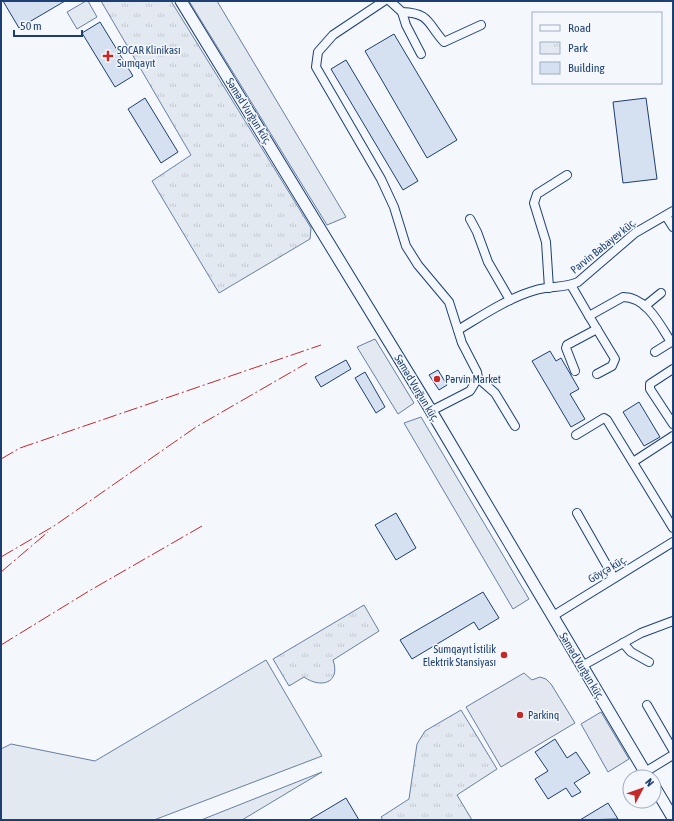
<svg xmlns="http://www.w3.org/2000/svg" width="674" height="821" font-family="'Asap Condensed',sans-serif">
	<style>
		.green { fill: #e3e9f0; stroke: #687fa3 }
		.park { fill: url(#park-tufts); stroke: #687fa3 }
		.parking { fill: #e3e8f0; stroke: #687fa3 }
		.building { fill: #d5e0f0; stroke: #1d3f73 }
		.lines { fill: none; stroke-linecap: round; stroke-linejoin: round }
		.street-casing { stroke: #1d3f73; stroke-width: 10 }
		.secondary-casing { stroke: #1d3f73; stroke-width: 13 }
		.street { stroke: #f4f7fb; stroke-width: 8 }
		.secondary { stroke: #f4f7fb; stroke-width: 11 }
		.power { stroke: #c62828; stroke-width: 1; stroke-dasharray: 14 3 2 3; stroke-linecap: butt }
		.poi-dot { fill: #c62828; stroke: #f4f7fb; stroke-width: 1.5 }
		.labels { text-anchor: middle; stroke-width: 3; stroke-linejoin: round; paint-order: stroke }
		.poi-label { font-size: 11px; fill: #1d3f73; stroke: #f4f7fb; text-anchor: start }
		.street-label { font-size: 11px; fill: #1d3f73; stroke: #f4f7fb }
	</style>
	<defs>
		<pattern id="park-tufts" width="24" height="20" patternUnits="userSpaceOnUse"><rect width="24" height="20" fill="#e3e9f0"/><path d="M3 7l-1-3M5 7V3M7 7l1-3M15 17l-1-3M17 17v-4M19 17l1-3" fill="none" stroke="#c2c9d1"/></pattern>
	</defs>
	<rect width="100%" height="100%" fill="#f4f7fb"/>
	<g class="green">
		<path d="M86 1H88L97 17 77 29 67 12Z"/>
		<path d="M189 1H217L346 217 327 225Z"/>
		<path d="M375 339 414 403 398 414 357 347Z"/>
		<path d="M421 417 529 599 513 609 404 423Z"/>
		<path d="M266 660 322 756 154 820H1V749L11 744 95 761Z"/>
		<path d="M322 772 242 820H201Z"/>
	</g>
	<g class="park">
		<path d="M101 1H171L311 228 310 239 219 293 152 181 191 155Z"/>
		<path d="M364 605 379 631 333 660C341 683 321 689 304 677L289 686 273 659Z"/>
		<path d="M461 710 497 769 457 795 472 820H383L381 817 409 799 417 744 425 731Z"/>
	</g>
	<g class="parking">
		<path d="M524 673 532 680 540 677 546 679 551 684 575 723 501 767 466 707Z"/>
		<path d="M601 712 629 759 608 772 581 724Z"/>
	</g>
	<g class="building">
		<path d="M3 1H65L19 28Z"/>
		<path d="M100 22 133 76 115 87 82 33Z"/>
		<path d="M394 34 457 140 427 158 365 51Z"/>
		<path d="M346 60 418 181 403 190 331 69Z"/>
		<path d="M145 98 178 152 161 163 128 109Z"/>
		<path d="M646 98 657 179 623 183 613 102Z"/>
		<path d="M550 351 556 361 561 358 579 389 570 394 585 419 571 427 532 361Z"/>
		<path d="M346 360 351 369 321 387 315 377Z"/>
		<path d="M438 370 447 385 439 390 429 375Z"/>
		<path d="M365 372 385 407 376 413 355 378Z"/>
		<path d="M639 402 660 437 644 446 623 412Z"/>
		<path d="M396 513 416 548 396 560 375 525Z"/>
		<path d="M483 592 499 618 479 630 474 622 412 659 400 640Z"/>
		<path d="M555 739 567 758 576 752 590 773 574 783 581 792 572 797 566 788 548 799 535 779 548 771 535 752Z"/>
		<path d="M346 798 359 820H309Z"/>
		<path d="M608 803 618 819 580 820Z"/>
	</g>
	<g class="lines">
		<defs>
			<g id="street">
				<path d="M384 1 333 35 318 52 316 67 381 179 394 207 406 246 418 265 449 302 462 343 477 372 478 378 470 391 431 411"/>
				<path d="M390 1 402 12C430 13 427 23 444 42L481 25"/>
				<path d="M402 12 406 25 421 54"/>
				<path d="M666 216 673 227"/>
				<path d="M470 219 477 232 488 262 510 300"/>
				<path d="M571 285 589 316 623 297C647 297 660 325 671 342L673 341"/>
				<path d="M549 288 546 242 534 203 537 194 567 175"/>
				<path d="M645 306 661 293"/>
				<path d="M589 316 615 359 612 366 597 374"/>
				<path d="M458 330C483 315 508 298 536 290 550 286 565 288 578 282L635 233 673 211"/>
				<path d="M655 352 671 342"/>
				<path d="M673 369 650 384V389L673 424"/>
				<path d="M575 371 566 348 567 345 597 329"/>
				<path d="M478 378 495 393 515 426"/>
				<path d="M576 435 604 418 607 420 673 528"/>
				<path d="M633 462 673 436"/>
				<path d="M577 513 614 578"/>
				<path d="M553 616 673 542"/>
				<path d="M623 643 631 652 649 662"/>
				<path d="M582 666 641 633 673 621"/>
				<path d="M647 705 673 750"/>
				<path d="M645 772 673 755"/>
			</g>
			<g id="secondary">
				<path d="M181 1 427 404 648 777"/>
				<path d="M654 786 673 818"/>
			</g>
		</defs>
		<use href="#street" class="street-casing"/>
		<use href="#secondary" class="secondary-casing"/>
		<use href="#street" class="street"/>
		<use href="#secondary" class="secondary"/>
		<g class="power">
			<path d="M1 459 20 448 321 345"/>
			<path d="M1 557 54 526 196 427 307 363"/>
			<path d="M1 572 48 532"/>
			<path d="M1 645 89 591 202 526"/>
		</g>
	</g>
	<g class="poi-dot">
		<path d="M106 50h4v4h4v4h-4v4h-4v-4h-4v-4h4z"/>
		<circle cx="437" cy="379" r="4"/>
		<circle cx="504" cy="655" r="4"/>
		<circle cx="520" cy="715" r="4"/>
	</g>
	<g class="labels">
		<g class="poi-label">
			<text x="117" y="54">SOCAR Klinikası<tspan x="117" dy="13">Sumqayıt</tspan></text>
			<text x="445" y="383">Pərvin Market</text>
			<text x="496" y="653" text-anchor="end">Sumqayıt İstilik<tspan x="496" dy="13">Elektrik Stansiyası</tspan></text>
			<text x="528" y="719">Parkinq</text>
		</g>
		<g class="street-label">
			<text transform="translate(249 111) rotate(58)" y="4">Səməd Vurğun küç.</text>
			<text transform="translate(603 246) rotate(-39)" y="4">Pərvin Babayev küç.</text>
			<text transform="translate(417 388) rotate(59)" y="4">Səməd Vurğun küç.</text>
			<text transform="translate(607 569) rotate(-31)" y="4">Göyçə küç.</text>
			<text transform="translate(582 666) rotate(59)" y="4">Səməd Vurğun küç.</text>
		</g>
	</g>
	<rect width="674" height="821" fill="none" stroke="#1d3f73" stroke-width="4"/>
	<rect x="532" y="12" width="130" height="72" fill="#f4f7fb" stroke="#9eadc5"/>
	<rect x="540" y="25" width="20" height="6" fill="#f4f7fb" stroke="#9eadc5"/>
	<text x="568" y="32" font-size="12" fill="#1d3f73">Road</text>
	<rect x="540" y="42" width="20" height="12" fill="url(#park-tufts)" stroke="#9eadc5"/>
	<text x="568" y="52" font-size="12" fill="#1d3f73">Park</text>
	<rect x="540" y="62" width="20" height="12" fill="#d5e0f0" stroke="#9eadc5"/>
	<text x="568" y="72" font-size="12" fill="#1d3f73">Building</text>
	<g transform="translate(642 789) rotate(49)"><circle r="19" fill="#f4f7fb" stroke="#9eadc5"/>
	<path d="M0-3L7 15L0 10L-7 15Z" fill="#c62828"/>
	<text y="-6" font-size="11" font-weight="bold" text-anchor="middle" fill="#1d3f73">N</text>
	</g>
	<path d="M14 30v6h68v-6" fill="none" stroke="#1d3f73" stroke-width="2"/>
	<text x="20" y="30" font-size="12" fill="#1d3f73" stroke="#f4f7fb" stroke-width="3" paint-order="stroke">50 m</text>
</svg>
